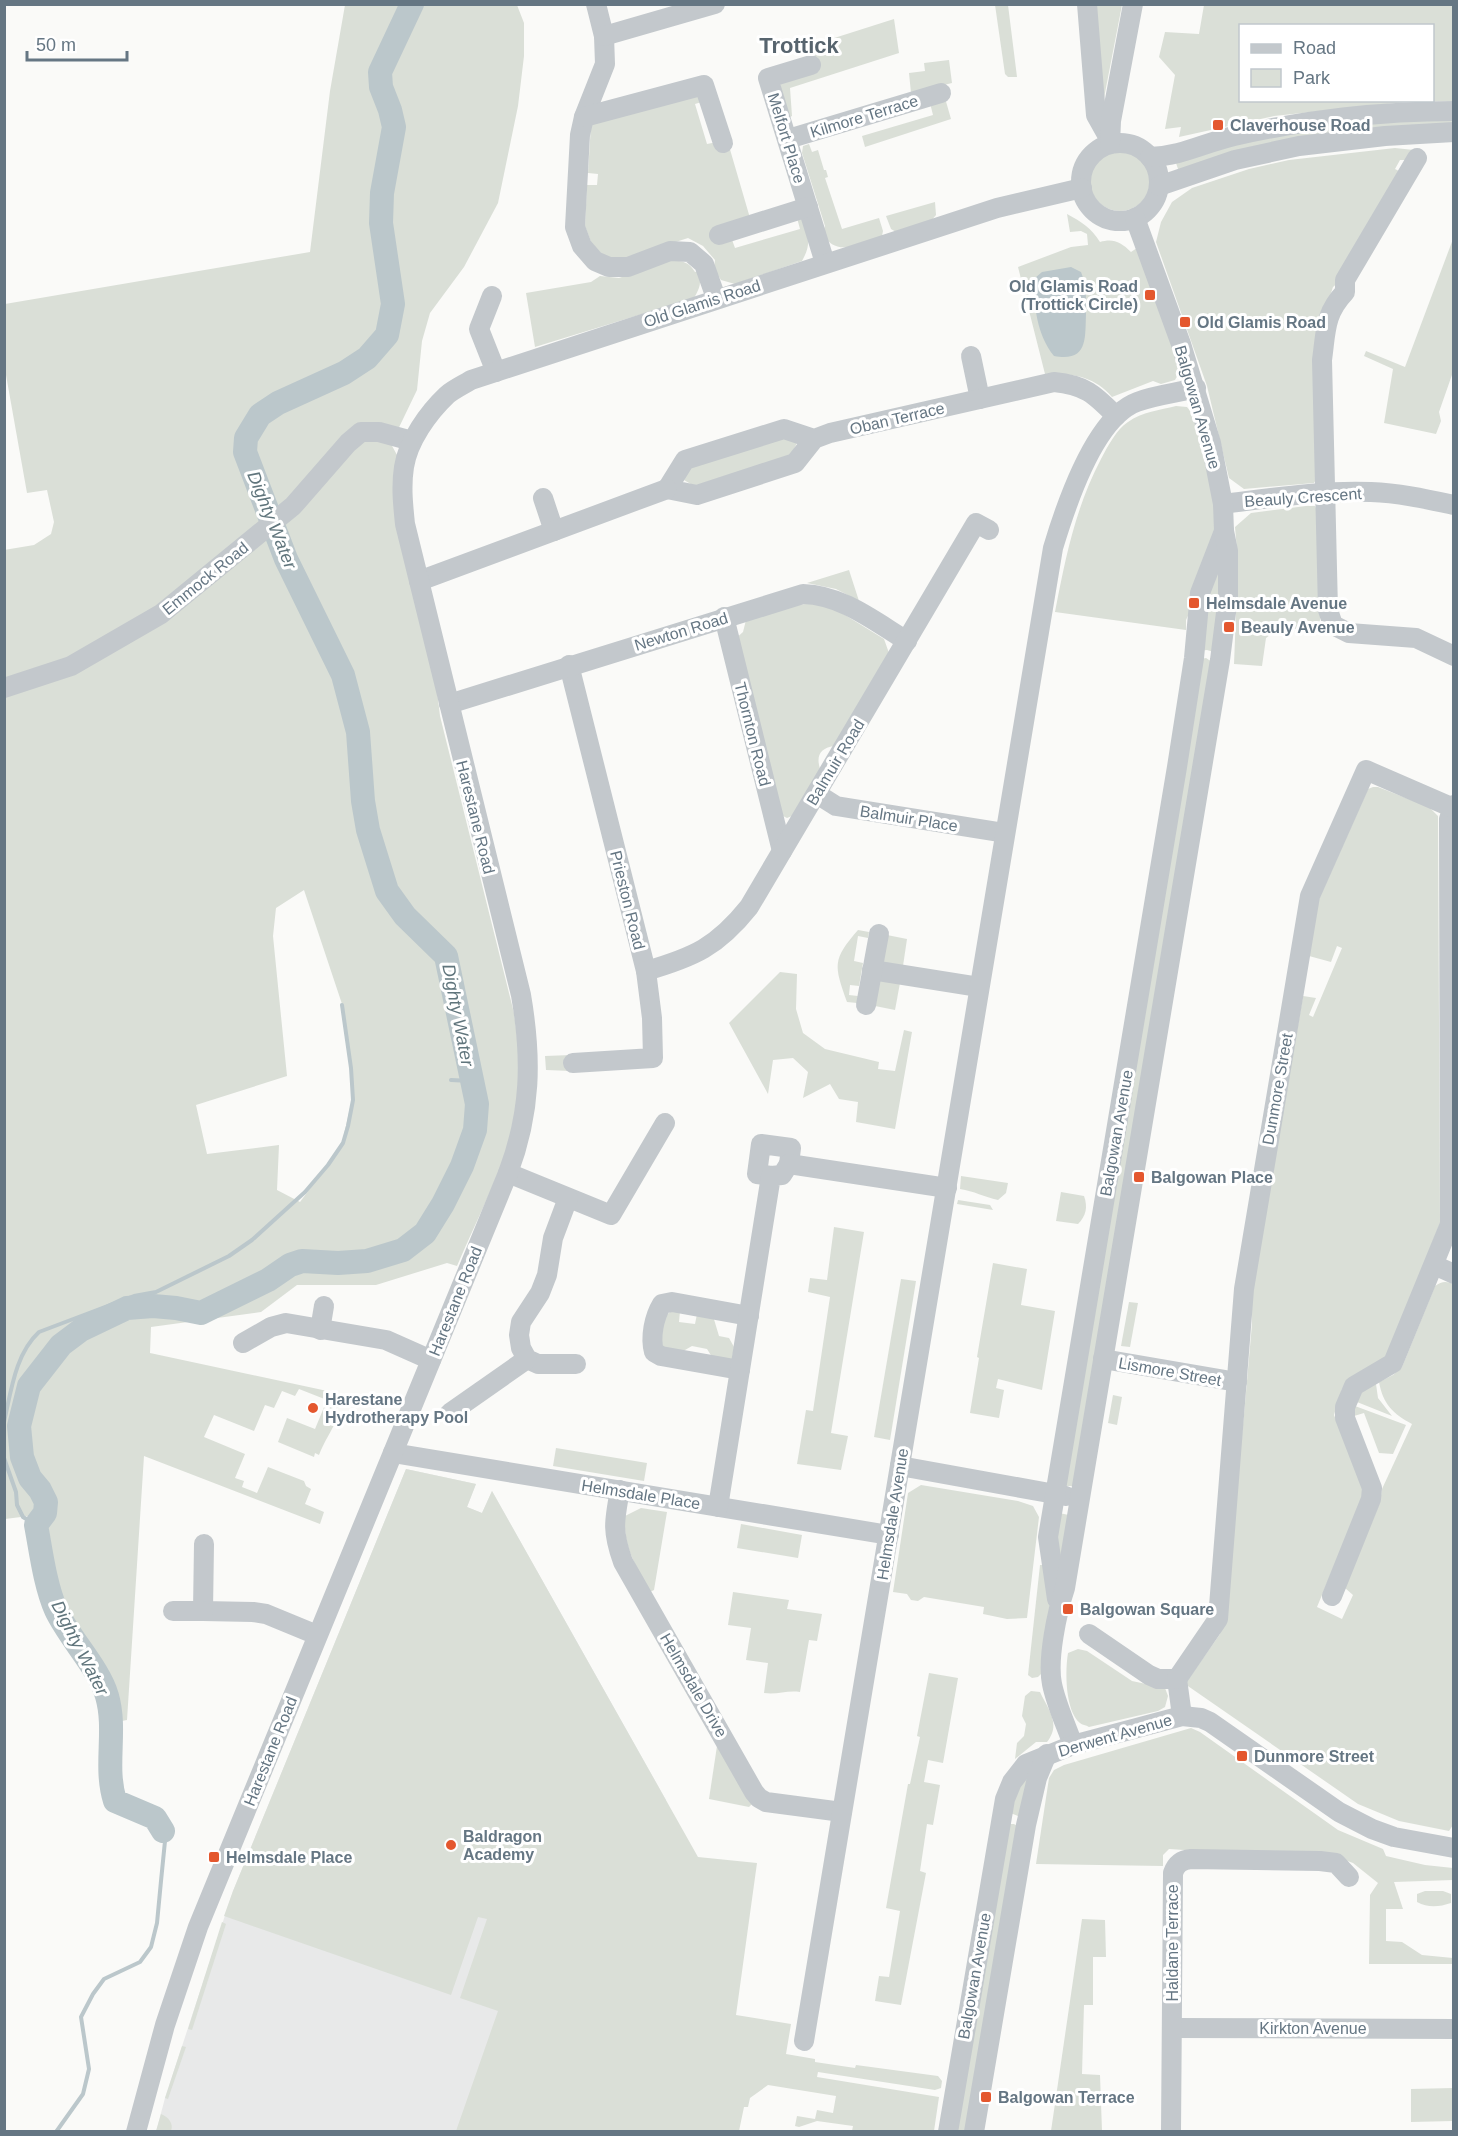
<svg xmlns="http://www.w3.org/2000/svg" width="1458" height="2136" font-family="Helvetica,sans-serif">
	<style>
		.built { fill: #e8e9e9 }
		.green { fill: #dadfd7; fill-rule: evenodd }
		.water { fill: #bbc7cb }
		.lines { fill: none; stroke-linecap: round; stroke-linejoin: round }
		.stream { stroke: #bbc7cb; stroke-width: 4 }
		.river { stroke: #bbc7cb; stroke-width: 24 }
		.minor { stroke: #c3c8cc; stroke-width: 20 }
		.poi-dot { fill: #e4572e; stroke: #fff; stroke-width: 2 }
		.labels { text-anchor: middle; stroke-width: 6; stroke-linejoin: round; paint-order: stroke }
		.street-label { font-size: 16px; fill: #657683; stroke: #fff }
		.poi-label { font-size: 16px; font-weight: bold; fill: #657683; stroke: #fff; text-anchor: start }
		.water-label { font-size: 18px; font-style: italic; fill: #60757c; stroke: #fff }
		.district-label { font-size: 22px; font-weight: bold; fill: #57646e; stroke: #fff }
	</style>
	<rect width="100%" height="100%" fill="#fafaf8"/>
	<path class="built" d="M406 1469 476 1484 467 1507 482 1513 492 1491 666 1800 550 2131 156 2132 165 2098 233 1891Z"/>
	<g class="green">
		<path d="M345 5H517L524 23V56L518 106 498 203 464 267 430 313 422 341 417 390 391 444 397 455 436 682 440 716 514 1013C519 1050 523 1092 513 1129 500 1176 476 1221 457 1266L447 1263 376 1285H297L261 1312 151 1327 150 1353 346 1395 342 1406 337 1408 335 1414 337 1419C331 1432 324 1442 319 1455L315 1453 314 1457 278 1442 287 1418 315 1429 327 1400 299 1389 295 1396 282 1391 274 1408 265 1405 254 1431 214 1415 204 1437 245 1454 235 1478 244 1481 242 1487 257 1493 268 1467 304 1481 306 1486 311 1489 305 1504 324 1512 320 1524 144 1456 127 1720 111 1723 107 1695 55 1608 45 1514 5 1519 4 550 34 545 51 534 54 522 47 490 27 493 6 375 5 374V304L310 252 330 91ZM304 890 343 1007 354 1091 341 1147 300 1202 277 1190 279 1145 207 1154 196 1105 287 1076 273 936 276 908Z"/>
		<path d="M995 5H1008L1017 77H1008L1005 74Z"/>
		<path d="M1092 5H1122L1104 98Z"/>
		<path d="M1204 5H1453V101L1406 102 1274 116 1179 137 1181 127 1165 129 1175 75 1159 57 1165 32 1199 34ZM1240 26H1432V100H1240Z"/>
		<path d="M894 19 899 53 790 88 792 116 788 118 780 84 810 59 806 47Z"/>
		<path d="M949 60 952 83 911 93 909 73 925 71 924 63Z"/>
		<path d="M693 92 705 101 695 104 707 144 717 142 729 146 750 218 731 237 735 248 800 229 797 218 802 219C808 237 812 243 802 261L735 284 721 280 714 269 715 260 703 246 688 238 620 260 602 255 591 242 585 226 587 185H597L598 174 588 173 591 124Z"/>
		<path d="M945 98 951 119 865 147 862 136 933 115 930 103Z"/>
		<path d="M1453 117V126L1179 172 1176 163 1234 143 1295 132 1408 118Z"/>
		<path d="M809 144 812 152 818 150 824 170H826L828 177 825 178 842 229 879 218 883 231 882 236C861 243 835 259 823 233L825 226 802 153 803 146Z"/>
		<path d="M1395 148 1414 150 1405 160H1400L1395 169 1399 171 1340 281 1333 287 1322 320 1319 474 1314 483 1244 489 1229 478 1207 386 1156 242 1161 222 1172 202 1192 188 1249 169 1289 160Z"/>
		<circle cx="1120" cy="181" r="30"/>
		<path d="M935 202 936 215 931 221 896 232 891 229 886 216Z"/>
		<path d="M1067 214C1082 222 1091 228 1100 242 1113 238 1121 242 1131 252L1137 248 1179 366V373L1175 380 1161 384 1153 381 1112 397C1094 376 1071 373 1045 374L1018 267 1071 247 1088 245 1087 234 1081 231 1070 232Z"/>
		<path d="M1453 239V372L1439 412 1441 421 1436 434 1384 423 1393 369 1364 356 1366 351 1405 367Z"/>
		<path d="M671 260C683 261 689 262 695 272L698 271C702 282 700 288 694 298L535 347 526 293 591 282 600 276 619 278Z"/>
		<path d="M1176 406 1187 407 1194 416 1197 415 1218 515 1215 543 1194 603 1186 620V630L1055 612C1066 556 1075 509 1101 459 1108 446 1116 430 1128 422 1142 412 1160 410 1176 406Z"/>
		<path d="M786 437 797 443 791 455 694 486 684 480 688 468Z"/>
		<path d="M1306 506H1315L1319 514 1322 597 1319 630 1279 628 1266 638 1262 666 1234 664 1238 562 1235 527 1251 513Z"/>
		<path d="M1220 551 1217 653 1207 650 1198 651 1201 622Z"/>
		<path d="M849 570 859 601 836 589 807 583Z"/>
		<path d="M815 603 832 607 884 639 889 653 834 746C820 748 816 756 820 769L792 816 787 818 783 816 734 640 743 632 746 620 797 605Z"/>
		<path d="M1206 658 1212 662 1073 1486H1066L1201 659Z"/>
		<path d="M1373 787H1378L1429 807 1438 816 1440 1223 1386 1359 1348 1380 1342 1389 1334 1415 1363 1488 1362 1499 1317 1607 1342 1619 1353 1595 1345 1588 1380 1502 1382 1489 1412 1424C1393 1414 1383 1404 1379 1382L1393 1375 1402 1367 1435 1286C1442 1281 1446 1281 1454 1284L1453 1825 1449 1831 1399 1821 1358 1804 1185 1684 1220 1634 1244 1415 1252 1324V1294L1303 996 1316 998 1309 1015 1313 1017 1342 948 1337 946 1331 962 1309 956 1319 899 1368 789Z"/>
		<path d="M858 930 869 932 868 938 858 936 854 961 863 963 859 986 850 985 849 995 858 996 857 1003 847 1002C834 965 832 960 858 930Z"/>
		<path d="M887 935 907 939 903 966 883 963Z"/>
		<path d="M780 972 797 974 796 1009 803 1033 825 1049 879 1062 878 1069 895 1071 904 1030 912 1032 895 1129 856 1122 858 1102 839 1099 830 1084 803 1098 808 1072 793 1058 773 1060 768 1094 729 1023Z"/>
		<path d="M880 979 900 983 895 1010 875 1006Z"/>
		<path d="M571 1055V1071L546 1070 545 1056Z"/>
		<path d="M961 1176 1008 1183 1006 1193 998 1200C984 1197 974 1191 960 1189Z"/>
		<path d="M1061 1192 1084 1196C1088 1207 1086 1216 1078 1224L1056 1221Z"/>
		<path d="M958 1200 990 1205 993 1210 957 1204Z"/>
		<path d="M834 1227 864 1232 831 1433 848 1436 841 1470 797 1464 806 1410 813 1411 830 1297 808 1292 810 1278 827 1280Z"/>
		<path d="M993 1263 1027 1269 1021 1305 1055 1311 1042 1390 998 1379 996 1388 1004 1390 999 1418 970 1413 979 1358 977 1357Z"/>
		<path d="M901 1279 916 1281 890 1440 874 1437Z"/>
		<path d="M1129 1302 1138 1303 1130 1347 1121 1346Z"/>
		<path d="M673 1310 680 1311 679 1322 695 1324 697 1314 713 1316 719 1336 729 1338 734 1347 732 1359 714 1360 707 1349 692 1346 678 1354 661 1347 662 1318Z"/>
		<path d="M1376 1384 1378 1398 1392 1416 1357 1402 1362 1390Z"/>
		<path d="M1113 1395 1122 1397 1117 1425 1108 1423Z"/>
		<path d="M1355 1406 1406 1425 1393 1454 1379 1453 1364 1413 1354 1416Z"/>
		<path d="M556 1448 647 1463 644 1481 553 1466Z"/>
		<path d="M406 1469 476 1484 467 1507 482 1513 492 1491 698 1857 757 1863 736 2015 791 2024 786 2054 815 2059V2062L855 2068 856 2065 938 2076 942 2081 941 2088 935 2090 818 2072 817 2077 939 2097 934 2131H852L853 2126 817 2121 799 2127 795 2126 797 2116 815 2119 817 2110 833 2113 836 2096 768 2085 750 2098 748 2107H744L739 2131H456L498 2011 460 1998 487 1919 478 1917 451 1995 224 1916 233 1891Z"/>
		<path d="M921 1485 1018 1501 1033 1506 1039 1517 1027 1618 1007 1619 983 1614 984 1607 924 1597 918 1601 911 1600 907 1594 893 1592 908 1493Z"/>
		<path d="M641 1508 667 1512 654 1590 650 1592C636 1565 623 1548 625 1516Z"/>
		<path d="M1059 1513 1069 1515 1063 1583 1055 1517Z"/>
		<path d="M741 1524 802 1535 798 1558 737 1548Z"/>
		<path d="M1040 1565H1045L1051 1607 1043 1672 1038 1677 1032 1678 1028 1675Z"/>
		<path d="M733 1592 789 1600 787 1609 822 1614 817 1641 809 1640 800 1692C787 1690 777 1695 764 1693L768 1663 746 1660 751 1628 728 1625Z"/>
		<path d="M1078 1649 1087 1651 1132 1681 1165 1688 1168 1696 1165 1707 1158 1711 1089 1727C1086 1725 1082 1725 1080 1723 1065 1711 1065 1670 1068 1653Z"/>
		<path d="M929 1673 958 1678 943 1763 928 1760 924 1782 940 1785 933 1825 927 1824 920 1871 926 1873 901 2005 875 2001 879 1976 889 1977 900 1911 886 1908 908 1784H910L920 1737 917 1736Z"/>
		<path d="M1031 1691 1040 1692C1049 1711 1061 1724 1047 1742H1036L1015 1759 1017 1743 1024 1736 1026 1724 1022 1716 1025 1696Z"/>
		<path d="M1191 1728 1200 1732 1338 1830 1383 1849 1386 1856 1425 1865 1453 1868V1880L1394 1882 1403 1909H1386V1941L1402 1942 1422 1955 1453 1958V1964H1369L1370 1895 1378 1883 1353 1863 1337 1857 1196 1853 1184 1850 1169 1849 1163 1855V1866L1036 1864 1049 1778 1054 1770 1064 1765Z"/>
		<path d="M717 1746 752 1804 749 1807 709 1799Z"/>
		<path d="M1033 1765 1023 1818 1013 1814 1005 1815 1010 1794Z"/>
		<path d="M1008 1824H1014L1019 1827 971 2131 953 2132Z"/>
		<path d="M1425 1891H1443L1451 1894V1903C1439 1907 1428 1908 1417 1902V1894Z"/>
		<path d="M1082 1919 1105 1920 1106 1957H1093V2005H1084L1082 2074 1100 2075 1102 2131H1051Z"/>
		<path d="M222 1922 226 1924 192 2030 188 2029Z"/>
		<path d="M182 2046 186 2047 168 2099 165 2098Z"/>
		<path d="M1453 2088V2121L1411 2122V2089Z"/>
		<path d="M161 2114C168 2117 174 2123 171 2131H156Z"/>
	</g>
	<path class="water" d="M1071 267 1081 272C1087 287 1086 299 1086 314 1085 339 1088 362 1054 356 1037 335 1033 305 1035 278L1042 272Z"/>
	<g class="lines">
		<g class="stream">
			<path d="M451 1080 471 1081"/>
			<path d="M4 1422C11 1392 15 1354 39 1332L134 1296 156 1292 229 1256 252 1240 305 1192 328 1165 343 1143 348 1126 353 1100 351 1068 342 1005"/>
			<path d="M4 1458 16 1492 17 1505 23 1517 36 1525"/>
			<path d="M56 2132 83 2094 89 2069 81 2017 93 1994 104 1979 140 1962 151 1947 157 1923 161 1881 165 1841 163 1831"/>
		</g>
		<path class="river" d="M163 1831 155 1818 115 1801C104 1766 117 1731 107 1696 99 1668 69 1638 56 1610 45 1585 41 1551 36 1525L45 1513 46 1502 40 1490 30 1478 22 1457 19 1426 29 1386 61 1345 81 1330 127 1308 153 1306 176 1308 201 1313 268 1280 290 1265 302 1261 338 1263 367 1261 403 1250 425 1233 443 1204 462 1166 475 1130 477 1104 446 956 405 916 387 891 368 830 363 801 358 732 343 675 286 559 245 452 246 438 260 415 278 403 344 373 367 358 387 335 393 304 381 223 382 193 394 127 390 110 381 87 380 72 412 4"/>
		<g class="minor">
			<path d="M596 4 604 36 605 64 584 117 580 135 575 227 582 246 595 261 609 267H628L670 251 690 252 704 264 716 298"/>
			<path d="M1087 4 1096 115 1110 140"/>
			<path d="M604 36 715 4"/>
			<path d="M811 65 768 78 825 263"/>
			<path d="M584 117 704 85 723 143"/>
			<path d="M788 139 941 93"/>
			<circle cx="1120" cy="182" r="39"/>
			<path d="M1110 144 1111 121 1133 4"/>
			<path d="M1150 157C1182 156 1204 143 1234 136 1303 120 1383 111 1454 111"/>
			<path d="M1417 158 1345 280V292C1324 314 1326 332 1322 360L1328 610 1333 625 1349 633 1416 638 1454 656"/>
			<path d="M1159 186 1235 160 1299 146 1385 136 1454 132"/>
			<path d="M719 235 808 207"/>
			<path d="M492 296 479 329 496 372"/>
			<path d="M971 356 980 399"/>
			<path d="M814 439 784 429 685 460 667 489 697 495 795 463 814 439 830 433 1054 382C1086 385 1095 395 1116 416"/>
			<path d="M543 498 554 531"/>
			<path d="M1223 504C1272 498 1321 490 1371 492 1399 493 1426 499 1454 505"/>
			<path d="M419 581 667 489"/>
			<path d="M724 617 782 851"/>
			<path d="M569 665 646 971 652 1018 653 1058 573 1063"/>
			<path d="M4 688 71 666 161 614 293 506 348 443 361 432H379L412 441"/>
			<path d="M449 704 803 594C842 595 874 621 907 641"/>
			<path d="M817 794 836 806 1005 833"/>
			<path d="M872 970 979 987"/>
			<path d="M646 971C694 957 717 947 749 907L976 523 989 530"/>
			<path d="M866 1005 879 934"/>
			<path d="M508 1173 611 1215 665 1123"/>
			<path d="M771 1176 757 1174 761 1144 791 1148 789 1164"/>
			<path d="M568 1198 553 1238 547 1275 540 1293 521 1322 519 1335 521 1348 527 1359 538 1364H576"/>
			<path d="M1434 1265 1454 1274"/>
			<path d="M320 1330 324 1306"/>
			<path d="M243 1343 271 1327 286 1323 386 1340 431 1360"/>
			<path d="M1103 1359 1237 1382"/>
			<path d="M740 1370 661 1356 654 1352C650 1337 654 1317 662 1304L672 1302 749 1316"/>
			<path d="M450 1413 527 1359"/>
			<path d="M393 1453 889 1535"/>
			<path d="M900 1466 1066 1496"/>
			<path d="M620 1490C614 1522 612 1531 623 1562L754 1792 759 1798 766 1802 842 1812"/>
			<path d="M718 1507 771 1176 782 1175 789 1164 947 1188"/>
			<path d="M204 1544 203 1611 253 1612 266 1614 317 1635"/>
			<path d="M1332 1596 1371 1499 1372 1488 1345 1418V1407L1354 1386 1393 1363 1450 1224 1449 819 1454 805"/>
			<path d="M1057 1599 1048 1537 1177 767 1194 658 1200 593 1224 531"/>
			<path d="M173 1611H203"/>
			<path d="M1089 1634 1149 1675 1158 1679H1177L1182 1716"/>
			<path d="M1177 1679 1218 1619 1244 1289 1310 896 1366 770 1451 807"/>
			<path d="M1073 1745C1066 1725 1056 1704 1052 1684 1047 1659 1057 1612 1065 1588L1220 660 1228 597V551L1224 531 1223 504 1211 443 1181 344 1135 218"/>
			<path d="M1172 2028 1454 2029"/>
			<path d="M804 2041 1053 548C1065 508 1094 418 1137 402 1155 395 1177 393 1196 388"/>
			<path d="M136 2132 165 2025 198 1927 508 1173C531 1112 532 1059 521 995L405 524C403 505 401 486 404 467 408 441 428 413 447 395 454 389 463 385 471 380L997 208 1082 188"/>
			<path d="M948 2132 1005 1799 1012 1782 1026 1764 1073 1745 1182 1716 1201 1718 1210 1722 1339 1812 1372 1829 1394 1837 1454 1848"/>
			<path d="M974 2132 1026 1825 1037 1778 1047 1754"/>
			<path d="M1171 2132 1173 1873C1176 1864 1181 1860 1191 1859L1320 1861 1336 1863 1349 1877"/>
		</g>
	</g>
	<g class="poi-dot">
		<rect x="1212" y="119" width="12" height="12" rx="3"/>
		<rect x="1144" y="289" width="12" height="12" rx="3"/>
		<rect x="1179" y="316" width="12" height="12" rx="3"/>
		<rect x="1188" y="597" width="12" height="12" rx="3"/>
		<rect x="1223" y="621" width="12" height="12" rx="3"/>
		<rect x="1133" y="1171" width="12" height="12" rx="3"/>
		<circle cx="313" cy="1408" r="6"/>
		<rect x="1062" y="1603" width="12" height="12" rx="3"/>
		<rect x="1236" y="1750" width="12" height="12" rx="3"/>
		<circle cx="451" cy="1845" r="6"/>
		<rect x="208" y="1851" width="12" height="12" rx="3"/>
		<rect x="980" y="2091" width="12" height="12" rx="3"/>
	</g>
	<g class="labels">
		<g class="street-label">
			<text transform="translate(864 116) rotate(-17)" y="6">Kilmore Terrace</text>
			<text transform="translate(787 138) rotate(73)" y="6">Melfort Place</text>
			<text transform="translate(702 303) rotate(-18)" y="6">Old Glamis Road</text>
			<text transform="translate(1198 407) rotate(74)" y="6">Balgowan Avenue</text>
			<text transform="translate(897 418) rotate(-13)" y="6">Oban Terrace</text>
			<text transform="translate(1303 497) rotate(-4)" y="6">Beauly Crescent</text>
			<text transform="translate(205 578) rotate(-39)" y="6">Emmock Road</text>
			<text transform="translate(681 631) rotate(-17)" y="6">Newton Road</text>
			<text transform="translate(753 734) rotate(76)" y="6">Thornton Road</text>
			<text transform="translate(835 762) rotate(-59)" y="6">Balmuir Road</text>
			<text transform="translate(476 817) rotate(76)" y="6">Harestane Road</text>
			<text transform="translate(909 818) rotate(9)" y="6">Balmuir Place</text>
			<text transform="translate(628 900) rotate(76)" y="6">Prieston Road</text>
			<text transform="translate(1277 1089) rotate(-80)" y="6">Dunmore Street</text>
			<text transform="translate(1116 1133) rotate(-80)" y="6">Balgowan Avenue</text>
			<text transform="translate(455 1301) rotate(-68)" y="6">Harestane Road</text>
			<text transform="translate(1170 1371) rotate(10)" y="6">Lismore Street</text>
			<text transform="translate(641 1494) rotate(9)" y="6">Helmsdale Place</text>
			<text transform="translate(892 1514) rotate(-81)" y="6">Helmsdale Avenue</text>
			<text transform="translate(694 1685) rotate(60)" y="6">Helmsdale Drive</text>
			<text transform="translate(1115 1735) rotate(-16)" y="6">Derwent Avenue</text>
			<text transform="translate(270 1751) rotate(-68)" y="6">Harestane Road</text>
			<text transform="translate(1172 1943) rotate(-90)" y="6">Haldane Terrace</text>
			<text transform="translate(974 1976) rotate(-80)" y="6">Balgowan Avenue</text>
			<text x="1313" y="2034">Kirkton Avenue</text>
		</g>
		<g class="poi-label">
			<text x="1230" y="131">Claverhouse Road</text>
			<text x="1138" y="292" text-anchor="end">Old Glamis Road<tspan x="1138" dy="18">(Trottick Circle)</tspan></text>
			<text x="1197" y="328">Old Glamis Road</text>
			<text x="1206" y="609">Helmsdale Avenue</text>
			<text x="1241" y="633">Beauly Avenue</text>
			<text x="1151" y="1183">Balgowan Place</text>
			<text x="325" y="1405">Harestane<tspan x="325" dy="18">Hydrotherapy Pool</tspan></text>
			<text x="1080" y="1615">Balgowan Square</text>
			<text x="1254" y="1762">Dunmore Street</text>
			<text x="463" y="1842">Baldragon<tspan x="463" dy="18">Academy</tspan></text>
			<text x="226" y="1863">Helmsdale Place</text>
			<text x="998" y="2103">Balgowan Terrace</text>
		</g>
		<g class="water-label">
			<text transform="translate(272 520) rotate(68)" y="6">Dighty Water</text>
			<text transform="translate(458 1015) rotate(79)" y="6">Dighty Water</text>
			<text transform="translate(80 1648) rotate(63)" y="6">Dighty Water</text>
		</g>
		<g class="district-label">
			<text x="799" y="53">Trottick</text>
		</g>
	</g>
	<rect width="1458" height="2136" fill="none" stroke="#657683" stroke-width="12"/>
	<rect x="1239" y="24" width="195" height="78" fill="#ffffff" stroke="#c1c8cd" stroke-width="1.5"/>
	<rect x="1251" y="44" width="30" height="9" fill="#c3c8cc" stroke="#c1c8cd" stroke-width="1.5"/>
	<text x="1293" y="54" font-size="18" fill="#657683">Road</text>
	<rect x="1251" y="69" width="30" height="18" fill="#dadfd7" stroke="#c1c8cd" stroke-width="1.5"/>
	<text x="1293" y="84" font-size="18" fill="#657683">Park</text>
	<path d="M27 51v9h100v-9" fill="none" stroke="#657683" stroke-width="3"/>
	<text x="36" y="51" font-size="18" fill="#657683" stroke="#ffffff" stroke-width="4.5" paint-order="stroke">50 m</text>
</svg>
